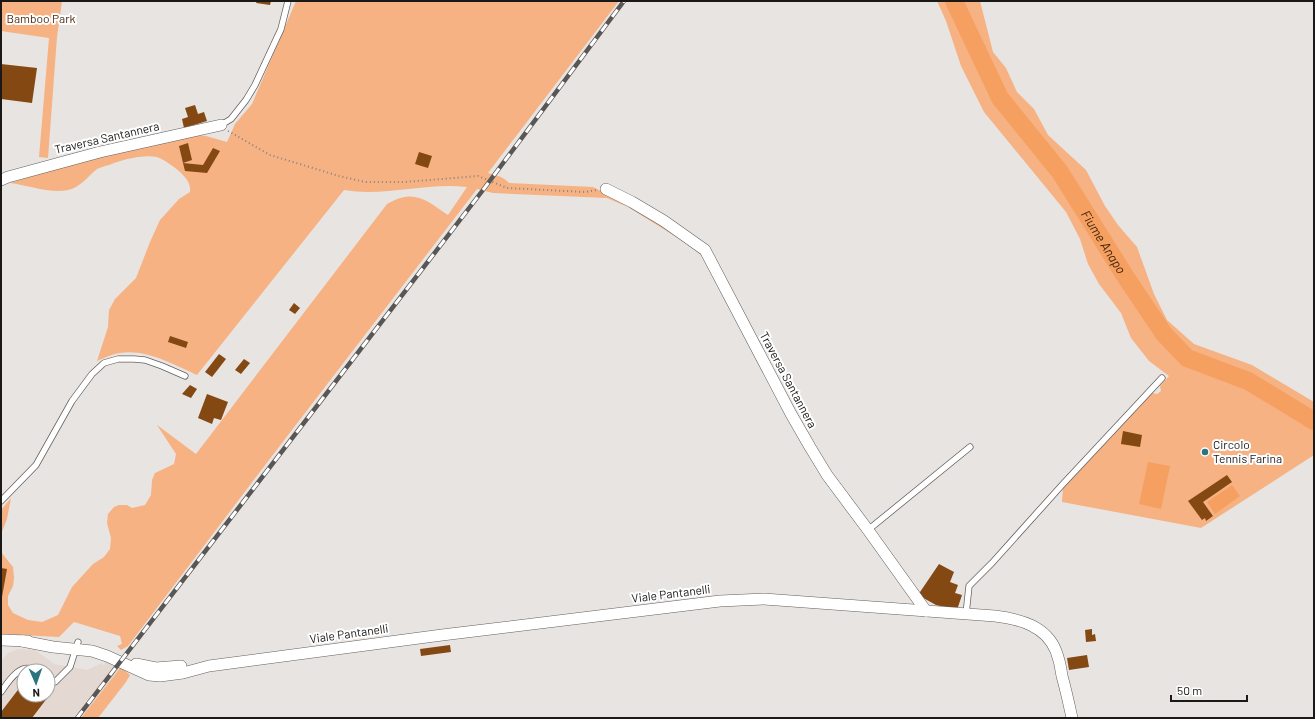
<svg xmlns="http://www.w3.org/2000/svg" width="1315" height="719" font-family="Barlow,sans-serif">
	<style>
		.built { fill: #e4d9d2; fill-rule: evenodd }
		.green { fill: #f6b282 }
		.water { fill: #f5a061 }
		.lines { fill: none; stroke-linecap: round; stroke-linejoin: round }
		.river { stroke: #f5a061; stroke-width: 18 }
		.building { fill: #844813 }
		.service-casing { stroke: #63605e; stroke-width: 7 }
		.minor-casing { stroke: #63605e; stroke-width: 12 }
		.path { stroke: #868381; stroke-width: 2; stroke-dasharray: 1 3; stroke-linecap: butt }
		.service { stroke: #fff; stroke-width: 5.5 }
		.minor { stroke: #fff; stroke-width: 11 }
		.rail-casing { stroke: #595755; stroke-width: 4.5 }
		.rail { stroke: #fff; stroke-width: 3; stroke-dasharray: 9; stroke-linecap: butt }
		.poi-dot { fill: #2c757e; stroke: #fff; stroke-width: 1.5 }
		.labels { text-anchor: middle; stroke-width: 4; stroke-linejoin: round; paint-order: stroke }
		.park-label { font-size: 12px; fill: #4c2a0f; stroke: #fff }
		.street-label { font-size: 12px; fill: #1b1918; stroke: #fff }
		.poi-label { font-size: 12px; fill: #1b1918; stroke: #fff; text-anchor: start }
		.water-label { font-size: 13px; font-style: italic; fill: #422106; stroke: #fff }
	</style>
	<rect width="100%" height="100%" fill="#e8e4e2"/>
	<path class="built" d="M18 649 35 650 54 664 87 670 102 663 104 666 105 660 121 667 81 718H1V661L8 653ZM24 671H48V695H24Z"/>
	<g class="green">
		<path d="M1 1H62L57 37 48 158 39 157 49 38 1 31Z"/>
		<path d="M296 1H619L488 173C496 175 504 177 509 183L593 187 627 204 696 246 714 273 702 256 686 243 628 207 607 198 493 193 477 189 272 456 128 646 121 650 117 646 122 644 120 636 74 622 59 637 1 634V552L13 567 14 578 13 586 8 596V605L13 613 28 620 42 622 58 615 72 587 93 564 104 557 110 549 111 538 107 523 108 514 114 507 119 505H127L132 508 145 505 151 495 152 480 155 473 174 464 176 454 157 425 196 454 387 204C414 188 426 200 448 215L467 187C426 182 385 197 344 190L197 375C174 365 147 349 120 353 112 354 104 358 97 361L108 327 109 310 115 299 136 278 150 242 160 220 179 199 190 192C191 183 186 178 180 172 173 166 165 160 157 157 144 154 120 160 109 165 105 166 101 167 97 169 88 176 80 188 68 190 51 194 27 185 10 183L63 166 196 135 206 136 227 142 235 124 252 104Z"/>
		<path d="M937 1H980L993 52 1006 68 1017 92 1034 109 1048 135 1086 170 1105 206 1118 225 1137 247 1154 294 1167 320 1194 344 1252 365 1314 402V455L1201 528 1062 502 1063 487 1152 393 1157 394 1161 391 1160 386 1169 376 1149 361 1131 338 1121 313 1099 284 1088 264 1080 239 1066 212 984 112 961 66 946 21Z"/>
		<path d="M11 498 7 519 1 534V510Z"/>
		<path d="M121 667 130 675 126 682 98 718H81Z"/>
	</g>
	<g class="water">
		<path d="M1148 462 1170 466 1161 509 1139 504Z"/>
		<path d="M1232 485 1240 496 1215 514 1207 502Z"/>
	</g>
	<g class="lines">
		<path class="river" id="s1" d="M954 1 1000 98 1060 172 1127 279 1164 334 1187 358 1248 381 1314 421"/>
	</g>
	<g class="building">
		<path d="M257 1H271L270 5 256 3Z"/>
		<path d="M1 64 37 68 32 103 1 99Z"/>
		<path d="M195 105 198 114 204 112 207 121 184 128 182 119 188 117 185 108Z"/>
		<path d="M188 143 192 160 183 163 203 165 213 148 220 151 207 173 185 171 183 163 179 146Z"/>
		<path d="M419 152 432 156 428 168 415 164Z"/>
		<path d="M294 303 300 308 295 314 289 310Z"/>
		<path d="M170 336 188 342 186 348 168 342Z"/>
		<path d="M219 354 226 359 212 377 205 372Z"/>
		<path d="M244 359 250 363 241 374 235 370Z"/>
		<path d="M190 385 197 389 191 398 182 394Z"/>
		<path d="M207 394 228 402 221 420 214 418 212 424 198 418Z"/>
		<path d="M1123 431 1142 435 1140 447 1121 444Z"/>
		<path d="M1227 475 1232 482 1203 502 1213 516 1206 521 1205 518 1202 520 1188 501Z"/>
		<path d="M939 564 954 572 950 582 958 585 955 593 962 595 957 610 936 605 918 595Z"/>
		<path d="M1 568 7 569 2 597H1Z"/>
		<path d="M1092 629V635L1095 634 1096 641 1086 642 1085 630Z"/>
		<path d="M450 645 451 652 421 656 420 649Z"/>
		<path d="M1087 655 1089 667 1069 670 1067 658Z"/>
		<path d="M24 682V695H48V691L51 693 32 718H1V712Z"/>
	</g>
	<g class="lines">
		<defs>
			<g id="service">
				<path d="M221 125 231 119 246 100 255 85 281 29 288 1"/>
				<path d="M1 501 36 465 72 401 92 374 104 363 118 359H134L145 360 162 366 185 376"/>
				<path d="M868 530 970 447"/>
				<path d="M966 614 969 586 992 563 1062 485 1162 378"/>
				<path d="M48 680 50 682H55L70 667 78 642"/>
				<path d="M1 692C8 682 21 661 35 671"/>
			</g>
			<g id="minor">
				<path d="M1 180 8 177 100 152 221 125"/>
				<path d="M606 189 632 202 664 221 705 250 791 414 810 447 827 475 868 530 926 611"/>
				<path d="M1 640 28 641"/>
				<path d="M22 641 53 647 92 651 107 656 149 675 160 676 183 673 209 666 442 635 720 601 764 599 995 616C1020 619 1046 626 1056 651 1059 659 1061 668 1062 676 1066 690 1069 704 1072 718"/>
				<path d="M136 664 156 668 181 666"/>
			</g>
		</defs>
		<use href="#service" class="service-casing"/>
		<use href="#minor" class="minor-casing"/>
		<path class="path" d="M228 131 270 155 339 176 365 182H405L478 176 507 188 586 192 596 190"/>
		<use href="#service" class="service"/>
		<use href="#minor" class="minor"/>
		<defs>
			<path id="rail" d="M77 718 483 190 624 1"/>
		</defs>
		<use href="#rail" class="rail-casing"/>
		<use href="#rail" class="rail"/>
	</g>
	<circle class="poi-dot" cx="1205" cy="452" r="4"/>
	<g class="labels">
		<g class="park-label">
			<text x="41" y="23">Bamboo Park</text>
		</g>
		<g class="street-label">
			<text transform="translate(107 138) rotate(-13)" y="4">Traversa Santannera</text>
			<text transform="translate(788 380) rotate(62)" y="4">Traversa Santannera</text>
			<text transform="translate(671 594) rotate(-7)" y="4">Viale Pantanelli</text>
			<text transform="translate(349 634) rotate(-8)" y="4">Viale Pantanelli</text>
		</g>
		<g class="poi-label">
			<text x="1213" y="449">Circolo<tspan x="1213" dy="14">Tennis Farina</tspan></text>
		</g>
		<g class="water-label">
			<text dy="5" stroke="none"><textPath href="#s1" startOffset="285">Fiume Anapo</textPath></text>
		</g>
	</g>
	<rect width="1315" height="719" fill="none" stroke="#1b1918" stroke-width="4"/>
	<g transform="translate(36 683) rotate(178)"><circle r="19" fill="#ffffff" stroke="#a4a3a3"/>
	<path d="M0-3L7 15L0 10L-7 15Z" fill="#2c757e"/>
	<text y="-6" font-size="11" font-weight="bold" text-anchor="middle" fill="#1b1918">N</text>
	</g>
	<path d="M1171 695v6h76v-6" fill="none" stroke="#1b1918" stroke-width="2"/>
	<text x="1177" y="695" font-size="12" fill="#1b1918" stroke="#ffffff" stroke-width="3" paint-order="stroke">50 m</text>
</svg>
